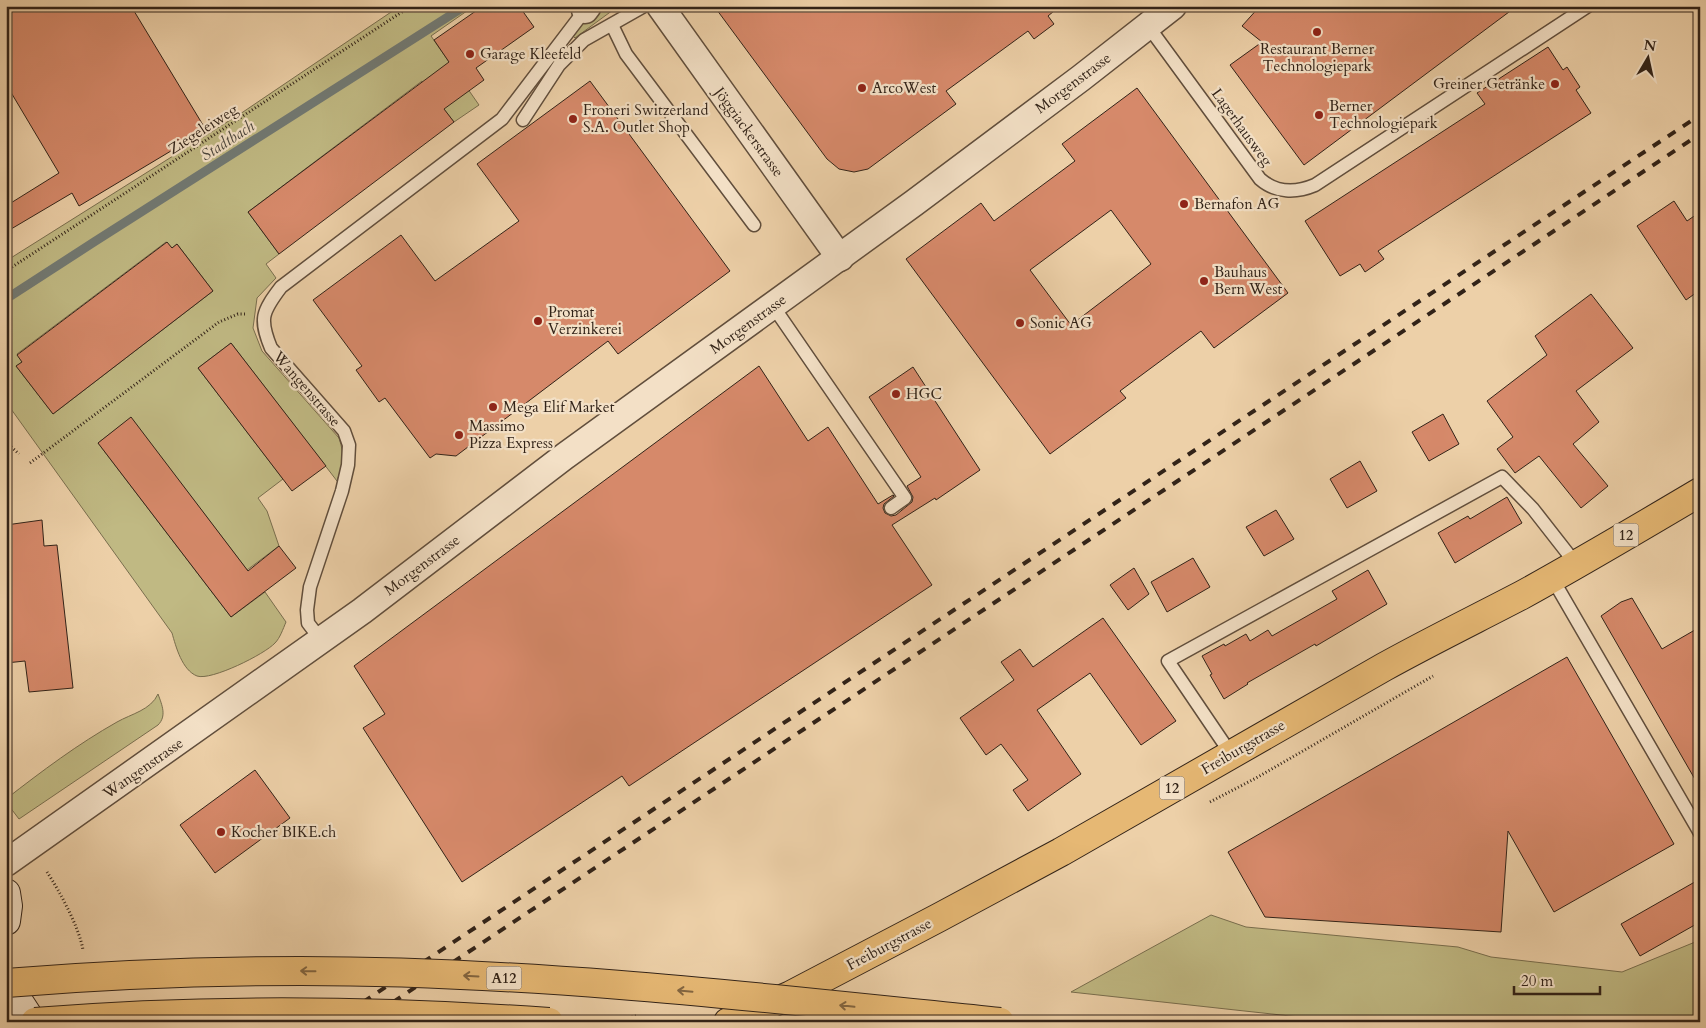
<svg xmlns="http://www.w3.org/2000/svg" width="1706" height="1028" font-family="Cardo,serif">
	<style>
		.green { fill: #c0b983; stroke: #796e4e; fill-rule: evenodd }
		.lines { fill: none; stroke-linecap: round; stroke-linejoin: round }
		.stream { stroke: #727a74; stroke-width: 9 }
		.building { fill: #d6896a; stroke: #322318; fill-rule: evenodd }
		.service-casing { stroke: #614e3c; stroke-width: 15 }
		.minor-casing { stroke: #614e3c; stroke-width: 29 }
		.secondary-casing { stroke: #322318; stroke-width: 30 }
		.primary-casing { stroke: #322318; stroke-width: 30 }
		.path { stroke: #322318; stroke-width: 3; stroke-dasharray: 1 2.5; stroke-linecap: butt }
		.service { stroke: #f3e0c6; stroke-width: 12 }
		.minor { stroke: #f3e0c6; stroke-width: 26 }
		.secondary { stroke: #f3e0c6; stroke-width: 28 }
		.primary { stroke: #e6b874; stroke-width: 28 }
		.rail { stroke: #322318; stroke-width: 4; stroke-dasharray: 9 9; stroke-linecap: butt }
		.motorway-bridge-casing { stroke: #322318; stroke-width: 30; stroke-linecap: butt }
		.motorway-bridge { stroke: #e6b874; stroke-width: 28 }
		.oneway { stroke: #836641 }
		.poi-dot { fill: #8f2418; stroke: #f3e0c6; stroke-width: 2 }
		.labels { text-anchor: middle; stroke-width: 4.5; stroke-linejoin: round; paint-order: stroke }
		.shield { fill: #f3e0c6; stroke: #6c5c4c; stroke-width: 1 }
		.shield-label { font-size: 14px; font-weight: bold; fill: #322318 }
		.poi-label { font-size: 15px; fill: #322318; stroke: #f3e0c6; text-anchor: start }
		.street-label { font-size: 15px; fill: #322318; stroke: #f3e0c6 }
		.water-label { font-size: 16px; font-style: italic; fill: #4c473e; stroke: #f3e0c6 }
	</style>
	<rect width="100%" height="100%" fill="#edd0a8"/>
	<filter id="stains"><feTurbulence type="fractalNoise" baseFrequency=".004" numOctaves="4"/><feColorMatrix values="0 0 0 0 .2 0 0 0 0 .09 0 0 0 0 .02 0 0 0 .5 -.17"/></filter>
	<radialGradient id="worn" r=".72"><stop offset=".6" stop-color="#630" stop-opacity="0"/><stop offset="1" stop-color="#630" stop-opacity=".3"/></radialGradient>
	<g class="green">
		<path d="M400 6H474L431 36 479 105 454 122 422 81 248 212 279 254 266 264 276 278 257 298 253 328 262 351 339 438C345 456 343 464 337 481L231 343 198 368 283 479 258 498 267 511 279 546 247 570 131 418 98 443 231 617 265 592 286 622C283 629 280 638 275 643 265 654 211 681 197 676 182 670 176 647 172 633L6 402V261L243 112ZM166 242 172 248 177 244 213 291 53 414 16 366 22 362 17 354Z"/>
		<path d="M600 6H615L613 10 575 38 572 35 579 24Z"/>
		<path d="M158 694C162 705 167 716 158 725L19 819 6 802V799C42 771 78 744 117 722 131 714 151 710 158 694Z"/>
		<path d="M1211 915 1246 927 1458 947 1491 957 1622 972 1700 940V1022H1345L1071 992Z"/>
	</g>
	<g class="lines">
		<path class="stream" d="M6 299 94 242 465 6"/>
	</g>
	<g class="building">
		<path d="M6 6H131L206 130 79 206 72 193 6 232V206L59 173 6 84Z"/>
		<path d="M483 6H519L534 27 476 68 484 80 444 109 454 122 279 254 248 212 449 62 434 40Z"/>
		<path d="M714 6H1060L1048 16 1054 24 1034 39 1028 31 946 91 956 104 868 169 854 172 839 169 827 159Z"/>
		<path d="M1260 6H1517L1304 165 1230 65 1262 42 1242 26Z"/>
		<path d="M1548 47 1563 70 1567 67 1580 87 1576 90 1591 113 1378 251 1384 259 1365 272 1360 264 1340 276 1305 221 1485 104 1477 93Z"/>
		<path d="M590 81 730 271 618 354 608 341 456 456 436 454 430 458 385 398 379 402 356 370 362 366 313 300 401 235 435 281 519 221 477 164Z"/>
		<path d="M1137 88 1288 293 1214 348 1201 331 1120 391 1126 398 1050 454 906 259 981 203 994 221 1075 161 1062 144ZM1111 210 1151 264 1071 325 1030 270Z"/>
		<path d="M1674 201 1687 221 1700 212V290L1686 300 1637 226Z"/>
		<path d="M167 242 172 248 177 244 213 291 53 414 16 366 22 362 17 355Z"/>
		<path d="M1591 294 1633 348 1576 391 1599 422 1573 444 1608 486 1581 508 1539 456 1515 473 1497 449 1513 437 1487 401 1547 355 1535 336Z"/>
		<path d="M231 343 326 466 292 491 198 368Z"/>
		<path d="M759 366 808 441 828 427 878 504 893 495 894 496 884 504 883 508 885 513 891 516 896 515 912 502 913 497 907 486 921 477 869 397 913 367 980 470 936 500 935 498 892 525 932 585 629 786 622 776 462 882 363 728 385 714 354 666Z"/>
		<path d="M1443 414 1459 444 1429 461 1412 432Z"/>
		<path d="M131 417 248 571 279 546 296 568 231 617 98 443Z"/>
		<path d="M1360 461 1377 491 1347 508 1330 479Z"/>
		<path d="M1507 497 1522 523 1455 563 1438 533 1468 516 1470 519Z"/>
		<path d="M1276 510 1294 539 1264 556 1246 527Z"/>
		<path d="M42 520 44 546 57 545 73 688 29 692 25 661 6 663V525Z"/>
		<path d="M1193 558 1210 587 1167 612 1151 582Z"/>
		<path d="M1134 568 1149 594 1128 610 1110 585Z"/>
		<path d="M1368 570 1387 604 1316 646 1315 644 1247 683 1248 684 1224 699 1210 675 1212 674 1202 656 1224 644 1225 646 1246 634 1250 641 1268 630 1272 636 1337 599 1332 591Z"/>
		<path d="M1632 598 1662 649 1700 627V788L1601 616 1621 602Z"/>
		<path d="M1103 618 1176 721 1141 745 1090 673 1037 710 1081 774 1028 811 1013 790 1028 780 1001 744 986 755 960 718 1014 680 1001 662 1020 649 1033 667Z"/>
		<path d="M1567 657 1674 844 1554 912 1508 831 1501 932 1265 917 1228 852Z"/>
		<path d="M255 770 290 818 215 873 180 825Z"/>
		<path d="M1700 879V922L1640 956 1621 924Z"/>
	</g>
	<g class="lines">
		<defs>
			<g id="service">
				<path d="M612 25 626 54 754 225"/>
				<path d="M1148 26 1260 179C1276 193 1296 193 1315 185L1588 6"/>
				<path d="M523 120 559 65 584 40 644 6"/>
				<path d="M773 306 905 498 891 508"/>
				<path d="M1552 578 1700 833"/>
				<path d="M321 640 308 623 307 610 310 587 342 491 348 465 349 445 344 431 271 348C259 319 262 312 281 287L502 119 585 10"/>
				<path d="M1231 754 1168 661 1502 477 1533 509 1576 564"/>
			</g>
			<g id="minor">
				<path d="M660 6 840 258"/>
				<path d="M585 10 588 6"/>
				<path d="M6 863 362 611 565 456 914 203 1081 78 1173 6"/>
			</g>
			<g id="secondary">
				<path d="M6 893 8 906 6 921"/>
				<path d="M6 982 32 1022"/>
			</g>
			<path id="primary" d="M728 1022 791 995 938 918 1061 852 1384 667C1429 642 1476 619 1522 595 1582 562 1641 527 1700 492"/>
		</defs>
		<use href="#service" class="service-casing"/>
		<use href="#minor" class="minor-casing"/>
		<use href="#secondary" class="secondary-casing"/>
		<use href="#primary" class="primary-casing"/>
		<g class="path">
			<path d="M6 271 411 6"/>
			<path d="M6 442 19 454"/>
			<path d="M30 463 219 322 238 314H245"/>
			<path d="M1210 802 1256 778 1433 676"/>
			<path d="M47 872C60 892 79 927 83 950"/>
			<path d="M615 1022 636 1016"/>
		</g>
		<use href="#service" class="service"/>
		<use href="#minor" class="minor"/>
		<use href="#secondary" class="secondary"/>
		<use href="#primary" class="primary"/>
		<g class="rail">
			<path d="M333 1022 1700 115"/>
			<path d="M363 1022 1700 134"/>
		</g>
		<defs>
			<g id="motorway-bridge">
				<path d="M6 983C104 975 203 971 301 971 535 971 768 998 1000 1022"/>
				<path d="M35 1022C206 1008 378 1010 549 1022"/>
			</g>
		</defs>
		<use href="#motorway-bridge" class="motorway-bridge-casing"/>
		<use href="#motorway-bridge" class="motorway-bridge"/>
	</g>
	<defs><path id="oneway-shaft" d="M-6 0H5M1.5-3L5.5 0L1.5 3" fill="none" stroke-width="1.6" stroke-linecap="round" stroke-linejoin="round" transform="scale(1.25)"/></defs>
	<g class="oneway">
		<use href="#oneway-shaft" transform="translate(308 971) rotate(-179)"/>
		<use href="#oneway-shaft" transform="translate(471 976) rotate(-177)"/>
		<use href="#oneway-shaft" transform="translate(685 991) rotate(-175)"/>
		<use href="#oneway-shaft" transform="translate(847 1006) rotate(-174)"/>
	</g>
	<g class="poi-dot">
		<circle cx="1317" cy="32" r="5"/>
		<circle cx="470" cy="54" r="5"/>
		<circle cx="1555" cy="84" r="5"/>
		<circle cx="862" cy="88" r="5"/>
		<circle cx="1319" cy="115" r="5"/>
		<circle cx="573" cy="119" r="5"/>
		<circle cx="1184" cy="204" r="5"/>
		<circle cx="1204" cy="281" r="5"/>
		<circle cx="538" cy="321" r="5"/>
		<circle cx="1020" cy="323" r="5"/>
		<circle cx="896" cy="394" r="5"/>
		<circle cx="493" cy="407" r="5"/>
		<circle cx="459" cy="435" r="5"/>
		<circle cx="221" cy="832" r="5"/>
	</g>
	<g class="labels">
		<g class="shield">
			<rect x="1613.5" y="523.5" width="25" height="23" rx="4"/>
			<rect x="1159.5" y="776.5" width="25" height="23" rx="4"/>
			<rect x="486.5" y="966.5" width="35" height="23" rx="4"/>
		</g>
		<g class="shield-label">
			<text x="1626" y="540">12</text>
			<text x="1172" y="793">12</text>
			<text x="504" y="983">A12</text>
		</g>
		<g class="poi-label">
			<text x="1317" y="54" text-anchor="middle">Restaurant Berner<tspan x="1317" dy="17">Technologiepark</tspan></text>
			<text x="480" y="59">Garage Kleefeld</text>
			<text x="1545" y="89" text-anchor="end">Greiner Getränke</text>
			<text x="872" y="93">ArcoWest</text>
			<text x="1329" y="111">Berner<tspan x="1329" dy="17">Technologiepark</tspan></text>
			<text x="583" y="115">Froneri Switzerland<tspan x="583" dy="17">S.A. Outlet Shop</tspan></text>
			<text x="1194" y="209">Bernafon AG</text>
			<text x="1214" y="277">Bauhaus<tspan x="1214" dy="17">Bern West</tspan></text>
			<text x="548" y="317">Promat<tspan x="548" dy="17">Verzinkerei</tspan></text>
			<text x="1030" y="328">Sonic AG</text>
			<text x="906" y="399">HGC</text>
			<text x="503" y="412">Mega Elif Market</text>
			<text x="469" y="431">Massimo<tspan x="469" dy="17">Pizza Express</tspan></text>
			<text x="231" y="837">Kocher BIKE.ch</text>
		</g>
		<g class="street-label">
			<text transform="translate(1073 83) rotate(-37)" y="5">Morgenstrasse</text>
			<text transform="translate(1242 127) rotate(54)" y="5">Lagerhausweg</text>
			<text transform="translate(203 129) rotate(-33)" y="5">Ziegeleiweg</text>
			<text transform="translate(749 132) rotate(54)" y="5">Jöggiackerstrasse</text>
			<text transform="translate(748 324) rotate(-36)" y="5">Morgenstrasse</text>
			<text transform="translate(307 389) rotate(49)" y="5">Wangenstrasse</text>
			<text transform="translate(422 565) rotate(-37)" y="5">Morgenstrasse</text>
			<text transform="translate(1243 747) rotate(-30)" y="5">Freiburgstrasse</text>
			<text transform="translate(143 768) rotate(-35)" y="5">Wangenstrasse</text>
			<text transform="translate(889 944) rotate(-28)" y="5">Freiburgstrasse</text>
		</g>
		<g class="water-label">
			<text transform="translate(227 140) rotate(-33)" y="6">Stadtbach</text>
		</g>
	</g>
	<rect width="1706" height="1028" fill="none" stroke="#edd0a8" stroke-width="25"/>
	<rect x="8" y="8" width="1691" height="1013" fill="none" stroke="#322318" stroke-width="2.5"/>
	<rect x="12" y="12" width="1681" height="1003" fill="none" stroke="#322318"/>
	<g transform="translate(1648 58) rotate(9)" stroke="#f3e0c6" stroke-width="4" paint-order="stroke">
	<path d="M0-4L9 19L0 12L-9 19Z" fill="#322318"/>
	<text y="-8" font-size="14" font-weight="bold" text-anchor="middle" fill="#322318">N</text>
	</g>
	<path d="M1514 986v8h86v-8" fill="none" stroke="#322318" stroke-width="2.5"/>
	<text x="1521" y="986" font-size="15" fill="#322318" stroke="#f3e0c6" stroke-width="4" paint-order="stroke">20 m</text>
	<rect width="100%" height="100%" filter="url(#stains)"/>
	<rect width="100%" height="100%" fill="url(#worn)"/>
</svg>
